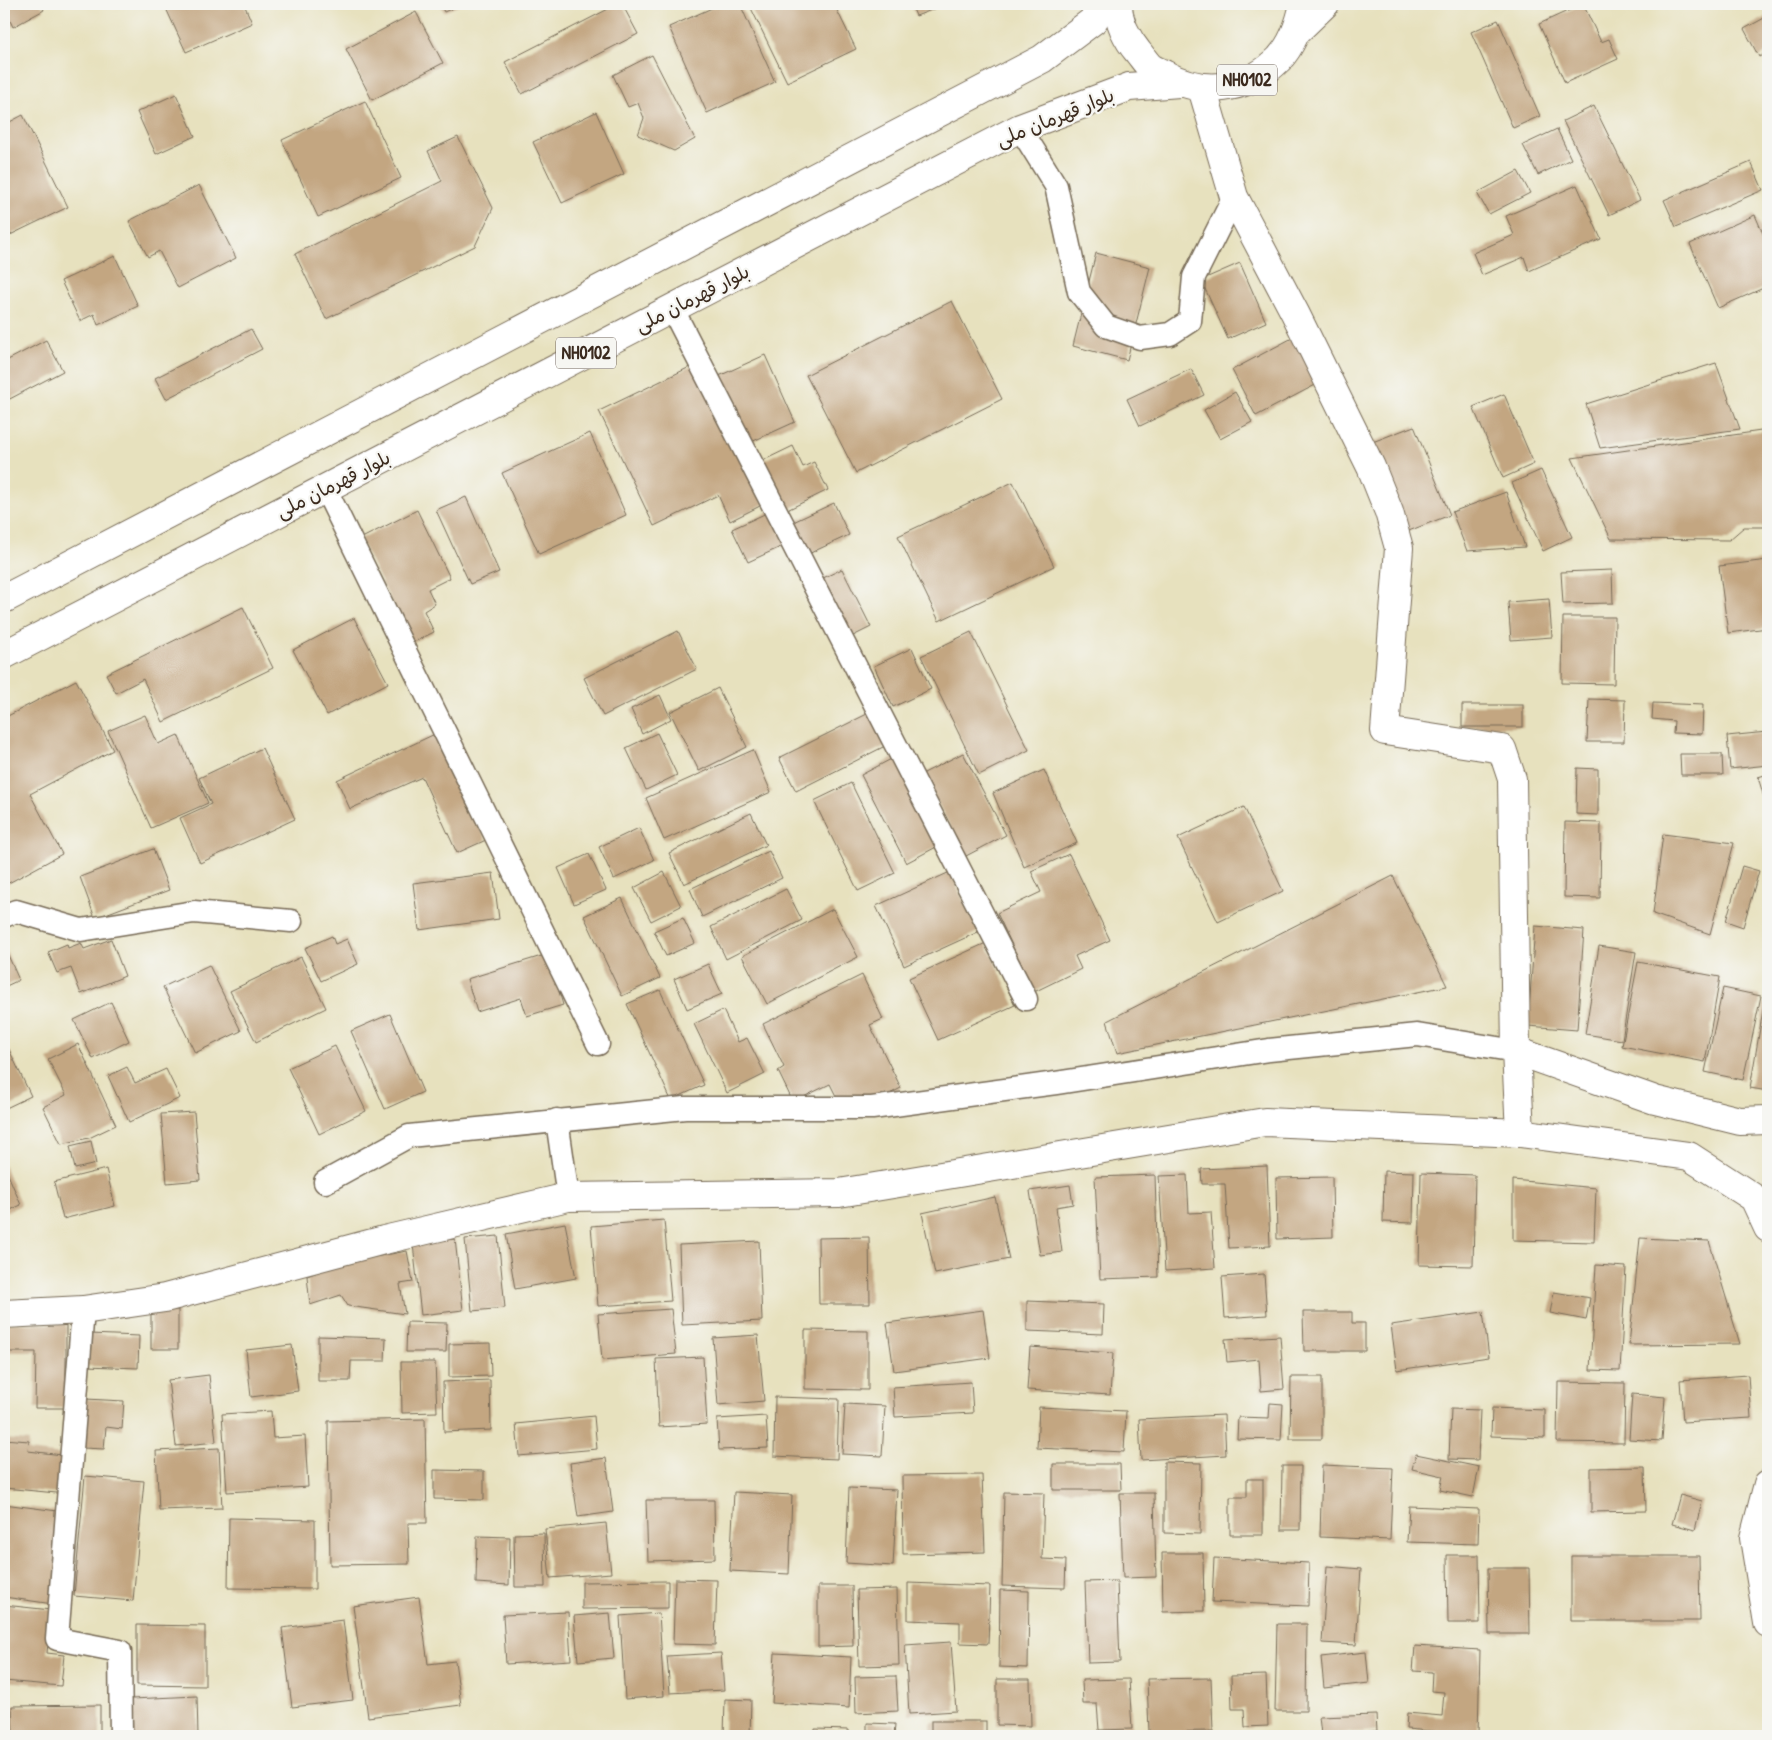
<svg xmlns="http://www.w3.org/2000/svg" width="1772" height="1740" font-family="'Patrick Hand','Playpen Sans Arabic',sans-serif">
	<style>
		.building { fill: #c3a681 }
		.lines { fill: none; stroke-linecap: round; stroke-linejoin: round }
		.service-casing { stroke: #776a56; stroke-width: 25 }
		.minor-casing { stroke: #776a56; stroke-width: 30 }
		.trunk-casing { stroke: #776a56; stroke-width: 30 }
		.service { stroke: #fff; stroke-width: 22 }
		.minor { stroke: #fff; stroke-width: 28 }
		.trunk { stroke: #fff; stroke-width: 28 }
		.labels { text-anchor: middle; stroke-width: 4.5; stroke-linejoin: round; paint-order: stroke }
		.shield { fill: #f6f6f2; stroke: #73675e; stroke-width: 1 }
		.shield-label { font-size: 18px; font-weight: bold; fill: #3b2a1e }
		.street-label { font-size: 19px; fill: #3b2a1e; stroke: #f6f6f2 }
	</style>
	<rect width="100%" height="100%" fill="#f6f6f2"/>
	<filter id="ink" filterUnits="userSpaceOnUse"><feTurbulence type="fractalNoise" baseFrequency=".02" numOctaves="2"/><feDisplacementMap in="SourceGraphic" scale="10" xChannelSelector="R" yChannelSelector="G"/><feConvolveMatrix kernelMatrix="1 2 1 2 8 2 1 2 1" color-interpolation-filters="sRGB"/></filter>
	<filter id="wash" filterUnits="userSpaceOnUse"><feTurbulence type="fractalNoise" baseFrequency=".0096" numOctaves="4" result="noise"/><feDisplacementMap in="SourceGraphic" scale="20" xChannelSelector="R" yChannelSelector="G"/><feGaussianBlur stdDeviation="1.12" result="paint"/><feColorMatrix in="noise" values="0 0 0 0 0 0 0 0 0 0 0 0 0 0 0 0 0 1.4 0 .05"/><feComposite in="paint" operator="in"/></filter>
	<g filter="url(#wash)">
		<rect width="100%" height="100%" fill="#e7e1be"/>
		<g id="blocks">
			<g class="building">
				<path d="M4 4H41L44 10 13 27 4 8Z"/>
				<path d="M164 4H244L252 23 186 52Z"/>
				<path d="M440 4H462L444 12Z"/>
				<path d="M618 4H622L638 34 522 94 505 62Z"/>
				<path d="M721 4H740L775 82 707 113 669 27Z"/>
				<path d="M749 4H834L856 49 787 82Z"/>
				<path d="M911 4H947L916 16Z"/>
				<path d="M1583 4 1601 42 1609 39 1618 59 1565 83 1539 24Z"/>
				<path d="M416 12 443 63 372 100 346 49Z"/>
				<path d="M1768 16V52L1759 57 1744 29Z"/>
				<path d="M1498 20 1540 116 1513 128 1471 32Z"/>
				<path d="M652 55 695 139 674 151 638 135 644 118 638 103 628 107 613 75Z"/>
				<path d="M176 94 195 136 156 154 137 112Z"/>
				<path d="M365 101 401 178 318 217 282 140Z"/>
				<path d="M1594 106 1640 200 1609 215 1563 121Z"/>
				<path d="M596 112 624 174 562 203 533 142Z"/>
				<path d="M23 115 68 207 4 238V125Z"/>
				<path d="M1557 129 1571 159 1538 175 1523 145Z"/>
				<path d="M458 137 493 208 475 246 326 319 295 254 442 181 428 151Z"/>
				<path d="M1751 162 1763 190 1676 227 1664 200Z"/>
				<path d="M1518 171 1530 193 1489 214 1477 193Z"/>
				<path d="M199 185 236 258 178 288 159 251 148 257 129 221Z"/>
				<path d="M1577 185 1601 239 1529 271 1524 257 1482 275 1473 253 1514 235 1506 216Z"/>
				<path d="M1755 215 1768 245V286L1718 308 1690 244Z"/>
				<path d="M1096 253 1150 267 1127 360 1073 346Z"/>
				<path d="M115 256 138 306 98 325 94 314 80 321 61 281Z"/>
				<path d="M1240 263 1266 322 1228 339 1201 280Z"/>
				<path d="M952 301 1002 399 856 473 806 375Z"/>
				<path d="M251 329 262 349 166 399 155 378Z"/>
				<path d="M1296 336 1321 382 1256 416 1232 370Z"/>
				<path d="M46 340 63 371 4 402V362Z"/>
				<path d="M765 355 795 422 749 443 719 376Z"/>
				<path d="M1716 363 1740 429 1600 448 1586 404Z"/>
				<path d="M696 364 764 504 730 521 718 495 654 526 599 411Z"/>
				<path d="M1191 369 1204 395 1140 426 1127 399Z"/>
				<path d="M1235 392 1252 422 1220 439 1204 410Z"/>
				<path d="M1504 394 1534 464 1503 478 1473 407Z"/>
				<path d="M1414 426 1450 515 1406 532 1370 443Z"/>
				<path d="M1768 430V527H1744L1729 540 1611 539 1572 458Z"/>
				<path d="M590 433 626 515 539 554 502 473Z"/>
				<path d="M793 446 803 467 814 462 828 490 783 512 760 462Z"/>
				<path d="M1541 470 1572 537 1543 551 1512 483Z"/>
				<path d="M1013 482 1054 566 939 621 898 536Z"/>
				<path d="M1506 492 1525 547 1467 551 1452 512Z"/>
				<path d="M466 497 499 572 470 584 436 510Z"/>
				<path d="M834 503 849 535 804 556 789 524Z"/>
				<path d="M417 510 450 578 428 589 435 604 424 611 434 632 412 643 360 539Z"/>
				<path d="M771 511 787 544 748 562 732 529Z"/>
				<path d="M1768 560V628L1728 633 1719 566Z"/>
				<path d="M842 569 871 627 851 637 821 579Z"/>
				<path d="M1612 570 1613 603 1563 604 1561 572Z"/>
				<path d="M1549 599 1552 637 1511 640 1508 602Z"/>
				<path d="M243 607 273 668 163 722 143 679 116 693 106 674Z"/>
				<path d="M1563 617H1615L1614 684 1562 683Z"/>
				<path d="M354 618 388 683 327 715 293 650Z"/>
				<path d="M678 631 697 669 603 716 584 678Z"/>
				<path d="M971 632 1029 750 979 775 921 656Z"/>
				<path d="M912 648 931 689 893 707 874 666Z"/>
				<path d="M76 680 113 750 30 794 62 854 5 885 4 882V718Z"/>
				<path d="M718 688 747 747 699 771 670 712Z"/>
				<path d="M660 695 671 719 642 734 631 709Z"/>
				<path d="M1589 699 1625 700 1624 742H1587Z"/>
				<path d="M1653 703 1703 705 1702 734 1673 733 1674 721 1652 719Z"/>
				<rect x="1462" y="705" width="61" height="22"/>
				<path d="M873 711 889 744 796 791 779 758Z"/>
				<path d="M145 715 158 744 178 735 208 803 151 828 108 731Z"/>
				<path d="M1767 732 1768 765 1730 769 1727 736Z"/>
				<path d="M437 733 486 840 457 853 422 777 350 809 337 780Z"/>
				<path d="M657 733 677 775 646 790 626 748Z"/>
				<path d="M262 748 295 819 200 863 180 818 211 804 199 778Z"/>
				<path d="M753 750 771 792 664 840 646 798Z"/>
				<path d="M963 753 1006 835 966 856 922 774Z"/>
				<path d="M1680 754H1722L1723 775H1681Z"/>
				<path d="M895 757 940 845 906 863 861 775Z"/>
				<path d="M1577 768 1598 769V815L1576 814Z"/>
				<path d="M1044 770 1077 843 1024 867 993 793Z"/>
				<path d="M1768 774V811L1758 777Z"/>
				<path d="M851 783 895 873 858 891 814 801Z"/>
				<path d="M1244 807 1283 891 1218 922 1178 838Z"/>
				<path d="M751 813 766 845 684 884 669 853Z"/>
				<path d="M1565 822 1601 823 1600 898 1564 897Z"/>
				<path d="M639 828 654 860 614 879 599 847Z"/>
				<path d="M1663 834 1734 843 1710 934 1653 914Z"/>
				<path d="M153 849 169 890 95 918 80 877Z"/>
				<path d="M769 851 782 878 702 917 690 889Z"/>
				<path d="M589 854 606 890 574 904 558 868Z"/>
				<path d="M1069 854 1110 940 1075 956 1081 969 1034 992 997 913 1041 892 1031 871Z"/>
				<path d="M1742 866 1759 871 1743 927 1726 921Z"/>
				<path d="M664 872 681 906 651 921 634 888Z"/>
				<path d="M950 872 978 932 904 966 876 906Z"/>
				<path d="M493 873 499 919 419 930 413 883Z"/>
				<path d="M1393 876 1447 986 1117 1053 1107 1021Z"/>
				<path d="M786 889 802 920 726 959 711 927Z"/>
				<path d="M622 898 660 978 622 996 584 916Z"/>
				<path d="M833 909 858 957 767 1004 742 956Z"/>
				<path d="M683 918 695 943 666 956 654 931Z"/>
				<path d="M1535 926 1584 930 1577 1030 1528 1026Z"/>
				<path d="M332 936 335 944 347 939 358 964 321 981 305 948Z"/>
				<path d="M111 939 125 976 81 994 71 968 57 973 48 952 67 944 68 948 81 943 84 949Z"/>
				<path d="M986 943 1015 1005 938 1040 909 978Z"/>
				<path d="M4 946 19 980 4 987Z"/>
				<path d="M1599 946 1636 952 1622 1040 1585 1034Z"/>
				<path d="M548 954 563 1005 527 1016 521 998 477 1012 467 979Z"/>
				<path d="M301 957 326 1008 256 1042 230 991Z"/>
				<path d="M1638 962 1720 977 1705 1062 1622 1046Z"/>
				<path d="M708 964 722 994 687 1009 674 979Z"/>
				<path d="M209 965 241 1031 195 1053 163 987Z"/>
				<path d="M862 975 883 1019 870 1025 901 1088 876 1101 838 1100 830 1084 793 1102 778 1071 784 1067 763 1024Z"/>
				<path d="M1723 988 1761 996 1743 1080 1705 1072Z"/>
				<path d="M660 990 704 1085 671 1100 627 1004Z"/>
				<path d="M111 1002 129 1041 93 1059 74 1020Z"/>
				<path d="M1764 1004 1768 1005V1091L1750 1088Z"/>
				<path d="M723 1010 738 1042 747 1038 765 1074 727 1093 694 1024Z"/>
				<path d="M390 1014 423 1092 385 1109 351 1031Z"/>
				<path d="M4 1039 31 1096 4 1109Z"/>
				<path d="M78 1044 116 1125 89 1138 61 1144 43 1107 66 1095 48 1059Z"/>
				<path d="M335 1046 366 1111 319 1134 288 1068Z"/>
				<path d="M127 1067 135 1083 166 1069 180 1098 129 1122 108 1076Z"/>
				<path d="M194 1112 200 1180 167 1183 161 1114Z"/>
				<path d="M91 1141 96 1164 75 1169 70 1146Z"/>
				<path d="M4 1165 21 1205 4 1213Z"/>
				<path d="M1267 1166 1270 1246 1229 1248 1225 1184H1202L1201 1169Z"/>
				<path d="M106 1169 115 1206 63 1219 54 1182Z"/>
				<path d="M1384 1171 1414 1172 1413 1223 1383 1222Z"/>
				<path d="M1421 1173 1475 1175 1473 1266 1419 1265Z"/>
				<path d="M1155 1175 1158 1277 1100 1279 1095 1177Z"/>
				<path d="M1187 1175 1189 1213 1211 1212 1215 1268 1165 1271 1159 1176Z"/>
				<path d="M1332 1177 1333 1237 1277 1239 1276 1178Z"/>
				<path d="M1513 1180 1596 1188 1594 1242 1513 1240Z"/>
				<path d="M1070 1185 1073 1204 1056 1207 1062 1252 1040 1255 1030 1191Z"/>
				<path d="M995 1197 1009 1259 935 1274 922 1213Z"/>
				<path d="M664 1220 671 1301 598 1306 591 1226Z"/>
				<path d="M565 1223 576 1278 515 1289 506 1234Z"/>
				<path d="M498 1236 505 1308 472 1311 465 1239Z"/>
				<path d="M869 1237 870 1304H819L818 1238Z"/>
				<path d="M1640 1238 1709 1241 1740 1344 1629 1345Z"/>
				<path d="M455 1239 463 1310 421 1315 413 1244Z"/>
				<path d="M759 1241 762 1321 682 1325 679 1245Z"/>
				<path d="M407 1251 413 1282 400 1284 405 1314 348 1306 341 1295 310 1305 307 1276 342 1263Z"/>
				<path d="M1596 1265 1626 1267 1620 1371 1590 1370Z"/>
				<path d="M1264 1274 1267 1315 1225 1318 1222 1277Z"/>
				<path d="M1554 1292 1590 1298 1586 1320 1550 1313Z"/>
				<path d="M1027 1301 1104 1304 1103 1334 1027 1331Z"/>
				<path d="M671 1309 676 1354 602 1360 598 1314Z"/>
				<rect x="151" y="1310" width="27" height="39"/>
				<path d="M983 1310 990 1358 894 1371 887 1323Z"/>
				<path d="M1303 1312H1352V1323H1365V1351H1304Z"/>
				<path d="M1483 1312 1489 1357 1397 1370 1391 1325Z"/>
				<path d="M407 1322 447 1323 446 1352H406Z"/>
				<path d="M4 1323 66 1324V1408H35L36 1352H4Z"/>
				<path d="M805 1330 868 1331V1390L805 1389Z"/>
				<path d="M89 1334 139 1336 138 1368 87 1366Z"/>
				<path d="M758 1335 764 1401 718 1405 713 1338Z"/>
				<path d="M318 1336 386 1338 385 1361H351L350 1381H318Z"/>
				<path d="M1280 1336 1284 1389 1261 1391 1259 1359 1227 1362 1225 1339Z"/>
				<path d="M490 1343 491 1376 449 1377V1344Z"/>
				<path d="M292 1345 298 1391 251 1397 246 1350Z"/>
				<path d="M1030 1347 1113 1353 1110 1395 1027 1390Z"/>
				<path d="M703 1357 707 1424 659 1427 656 1359Z"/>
				<path d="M401 1362H435L437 1412 402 1413Z"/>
				<path d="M209 1375 216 1442 176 1446 168 1380Z"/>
				<path d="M1748 1375 1751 1418 1683 1422 1680 1380Z"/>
				<path d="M1291 1377H1322V1439H1290Z"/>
				<path d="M490 1380 491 1430 444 1432 443 1382Z"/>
				<path d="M971 1382 973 1413 895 1417 893 1387Z"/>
				<path d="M1558 1382 1625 1383 1624 1443 1557 1442Z"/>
				<path d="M1632 1394 1665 1397 1662 1441 1629 1439Z"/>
				<path d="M775 1397 839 1399 837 1459 774 1456Z"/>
				<path d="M86 1399 124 1401 122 1429 106 1427 104 1449 83 1448Z"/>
				<path d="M1270 1403 1283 1404 1281 1440 1237 1439 1238 1417 1269 1418Z"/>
				<path d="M845 1404 885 1406 882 1456 842 1454Z"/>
				<path d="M1039 1407 1126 1411 1124 1452 1037 1448Z"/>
				<path d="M1492 1408 1545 1410V1438L1491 1436Z"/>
				<path d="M1451 1409 1480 1410 1478 1460 1449 1459Z"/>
				<path d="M271 1411 273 1438 305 1436 308 1487 227 1492 222 1414Z"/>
				<path d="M1224 1415 1226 1455 1141 1460 1139 1419Z"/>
				<path d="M594 1416 597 1449 519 1456 516 1424Z"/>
				<path d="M766 1416 768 1448 719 1450 717 1419Z"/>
				<path d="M425 1419 427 1523H408L409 1564 330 1565 328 1421Z"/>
				<path d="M4 1439 29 1441 28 1451 71 1456 67 1494 4 1488Z"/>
				<path d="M219 1448 222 1508 159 1510 156 1451Z"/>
				<path d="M1416 1454 1479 1467 1473 1497 1440 1490 1443 1476 1412 1469Z"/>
				<path d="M606 1458 613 1512 578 1517 570 1463Z"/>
				<path d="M1164 1462 1201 1463 1200 1534 1164 1533Z"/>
				<path d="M1053 1464H1120L1121 1490H1053Z"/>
				<path d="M1322 1465 1393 1468 1390 1540 1320 1537Z"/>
				<path d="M1282 1466H1301L1300 1530H1281Z"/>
				<path d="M1645 1467 1646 1511 1591 1512V1468Z"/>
				<path d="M434 1470 484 1471V1500L434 1499Z"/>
				<path d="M982 1475 985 1552 903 1554 902 1476Z"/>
				<path d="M85 1476 144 1481 133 1601 74 1596Z"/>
				<path d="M1247 1479H1263V1535H1230V1497H1247Z"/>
				<path d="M849 1488 897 1490 893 1566 846 1563Z"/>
				<path d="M734 1492 792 1495 789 1574 730 1571Z"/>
				<path d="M1004 1492 1044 1493 1042 1559 1066 1560 1065 1588 1002 1586Z"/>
				<path d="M1120 1493H1154L1156 1577 1123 1578Z"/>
				<path d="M1680 1495 1702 1501 1695 1530 1672 1524Z"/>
				<path d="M646 1500H714L715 1559 648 1561Z"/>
				<path d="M4 1504 65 1512 53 1604 4 1597Z"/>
				<path d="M1409 1506 1479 1509 1478 1544 1407 1542Z"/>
				<path d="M229 1518 315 1520V1589L228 1588Z"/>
				<path d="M606 1523 611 1573 550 1578 545 1529Z"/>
				<path d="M544 1533 545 1587H515L514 1534Z"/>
				<path d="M477 1536 510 1537 509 1585 476 1583Z"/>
				<path d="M1162 1553H1203L1204 1611 1163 1612Z"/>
				<path d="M1447 1555H1479L1480 1623H1448Z"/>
				<path d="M1571 1556H1699L1700 1621H1571Z"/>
				<path d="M1214 1558 1309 1563 1308 1606 1212 1602Z"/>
				<path d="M1327 1566 1361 1569 1356 1645 1322 1643Z"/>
				<path d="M1488 1568H1529L1530 1634H1489Z"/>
				<path d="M675 1579 717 1580 715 1645 673 1644Z"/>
				<path d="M668 1581V1608L582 1609V1582Z"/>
				<path d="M1117 1581 1120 1662 1088 1663 1085 1582Z"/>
				<path d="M908 1583 990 1586 988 1644 960 1643V1622L908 1620Z"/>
				<path d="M818 1586H852L853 1646 818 1647Z"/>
				<path d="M897 1589 899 1665 859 1666 857 1590Z"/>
				<path d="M1000 1590 1029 1591 1028 1668 999 1667Z"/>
				<path d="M419 1597 428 1664 455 1661 461 1705 368 1717 353 1606Z"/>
				<path d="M4 1605 51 1610 47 1653 64 1655 61 1686 4 1681Z"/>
				<path d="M568 1612 571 1660 506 1664 503 1615Z"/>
				<path d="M610 1613 614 1658 578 1661 574 1616Z"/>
				<path d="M659 1613 664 1696 625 1699 620 1616Z"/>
				<path d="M343 1620 353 1700 292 1707 282 1628Z"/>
				<path d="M1277 1624H1307L1306 1711H1275Z"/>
				<path d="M137 1625 205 1626V1686L137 1685Z"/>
				<path d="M951 1642 956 1711 909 1714 905 1645Z"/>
				<path d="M1415 1646 1480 1650 1478 1735 1406 1729 1407 1713 1442 1716 1444 1692 1431 1691 1432 1672 1413 1671Z"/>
				<path d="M1366 1652 1369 1683 1324 1688 1321 1657Z"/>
				<path d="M721 1653 724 1690 670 1693 667 1656Z"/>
				<path d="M775 1653 851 1657 849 1708 772 1703Z"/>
				<path d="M1266 1675 1268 1726 1245 1727 1244 1709H1232L1231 1676Z"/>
				<path d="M896 1676 898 1711 856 1713 855 1677Z"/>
				<path d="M1211 1678 1213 1731 1149 1732 1147 1679Z"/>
				<path d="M997 1679H1030L1031 1726 997 1725Z"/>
				<path d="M1129 1679 1132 1729 1099 1730 1097 1704H1083L1082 1680Z"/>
				<path d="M197 1696 198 1736H133L132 1699Z"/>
				<path d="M725 1699 751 1700 750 1736H724Z"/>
				<path d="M100 1705V1736H13L12 1706Z"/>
				<path d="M1376 1715 1377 1731 1321 1734 1319 1717Z"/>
				<rect x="931" y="1721" width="55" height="15"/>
				<path d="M867 1723 895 1724 894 1736H867Z"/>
				<path d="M815 1729 849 1730V1736H815Z"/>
			</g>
		</g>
	</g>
	<g filter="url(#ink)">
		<use href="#blocks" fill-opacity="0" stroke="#776a56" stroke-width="1"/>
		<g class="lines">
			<defs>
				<g id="service">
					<path d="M1020 128 1056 186 1079 292 1106 326 1140 338 1170 334 1190 321 1194 277 1234 197"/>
					<path d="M672 308 1026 999"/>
					<path d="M325 488 598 1044"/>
					<path d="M4 916 16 911 81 930 194 912 291 921"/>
					<path d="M557 1120 568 1197"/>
					<path d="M325 1182 409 1136 685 1108H872L1056 1083 1269 1050 1417 1035 1516 1051"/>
					<path d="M83 1310 57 1639 120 1651 121 1736"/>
				</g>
				<g id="minor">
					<path d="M1202 88 1234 197 1295 313 1371 467 1389 512 1399 548 1385 731 1502 749 1512 779 1516 1051 1655 1100 1740 1121 1768 1120"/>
					<path d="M1516 1051 1520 1133"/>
					<path d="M4 1314 83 1310 165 1298 384 1240 568 1197 839 1193 1265 1122 1520 1133 1689 1156 1754 1198 1768 1228"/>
					<path d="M1768 1484 1754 1538 1768 1623"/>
				</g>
				<g id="trunk">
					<path d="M1118 4C1118 21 1127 39 1138 52 1142 57 1146 63 1150 67 1154 70 1160 72 1164 74 1203 96 1247 91 1279 59 1293 44 1300 23 1304 4"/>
					<path d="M1296 32 1325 4"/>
					<path d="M4 599 1042 59 1094 20 1103 4"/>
					<path d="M4 655 1020 128 1129 87 1179 83"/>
				</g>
			</defs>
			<use href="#service" class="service-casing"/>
			<use href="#minor" class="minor-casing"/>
			<use href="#trunk" class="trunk-casing"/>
			<use href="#service" class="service"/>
			<use href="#minor" class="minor"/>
			<use href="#trunk" class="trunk"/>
		</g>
	</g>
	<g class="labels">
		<g class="shield">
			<rect x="1217" y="64.5" width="60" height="31" rx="4"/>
			<rect x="556" y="337.5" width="60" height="31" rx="4"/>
		</g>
		<g class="shield-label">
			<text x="1247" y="86">NH0102</text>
			<text x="586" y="359">NH0102</text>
		</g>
		<g class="street-label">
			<text transform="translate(1055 117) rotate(-22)" y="7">بلوار قهرمان ملی</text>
			<text transform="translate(692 298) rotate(-27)" y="7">بلوار قهرمان ملی</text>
			<text transform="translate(333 484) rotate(-27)" y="7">بلوار قهرمان ملی</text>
		</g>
	</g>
	<rect width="1772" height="1740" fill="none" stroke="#f6f6f2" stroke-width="20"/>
</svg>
